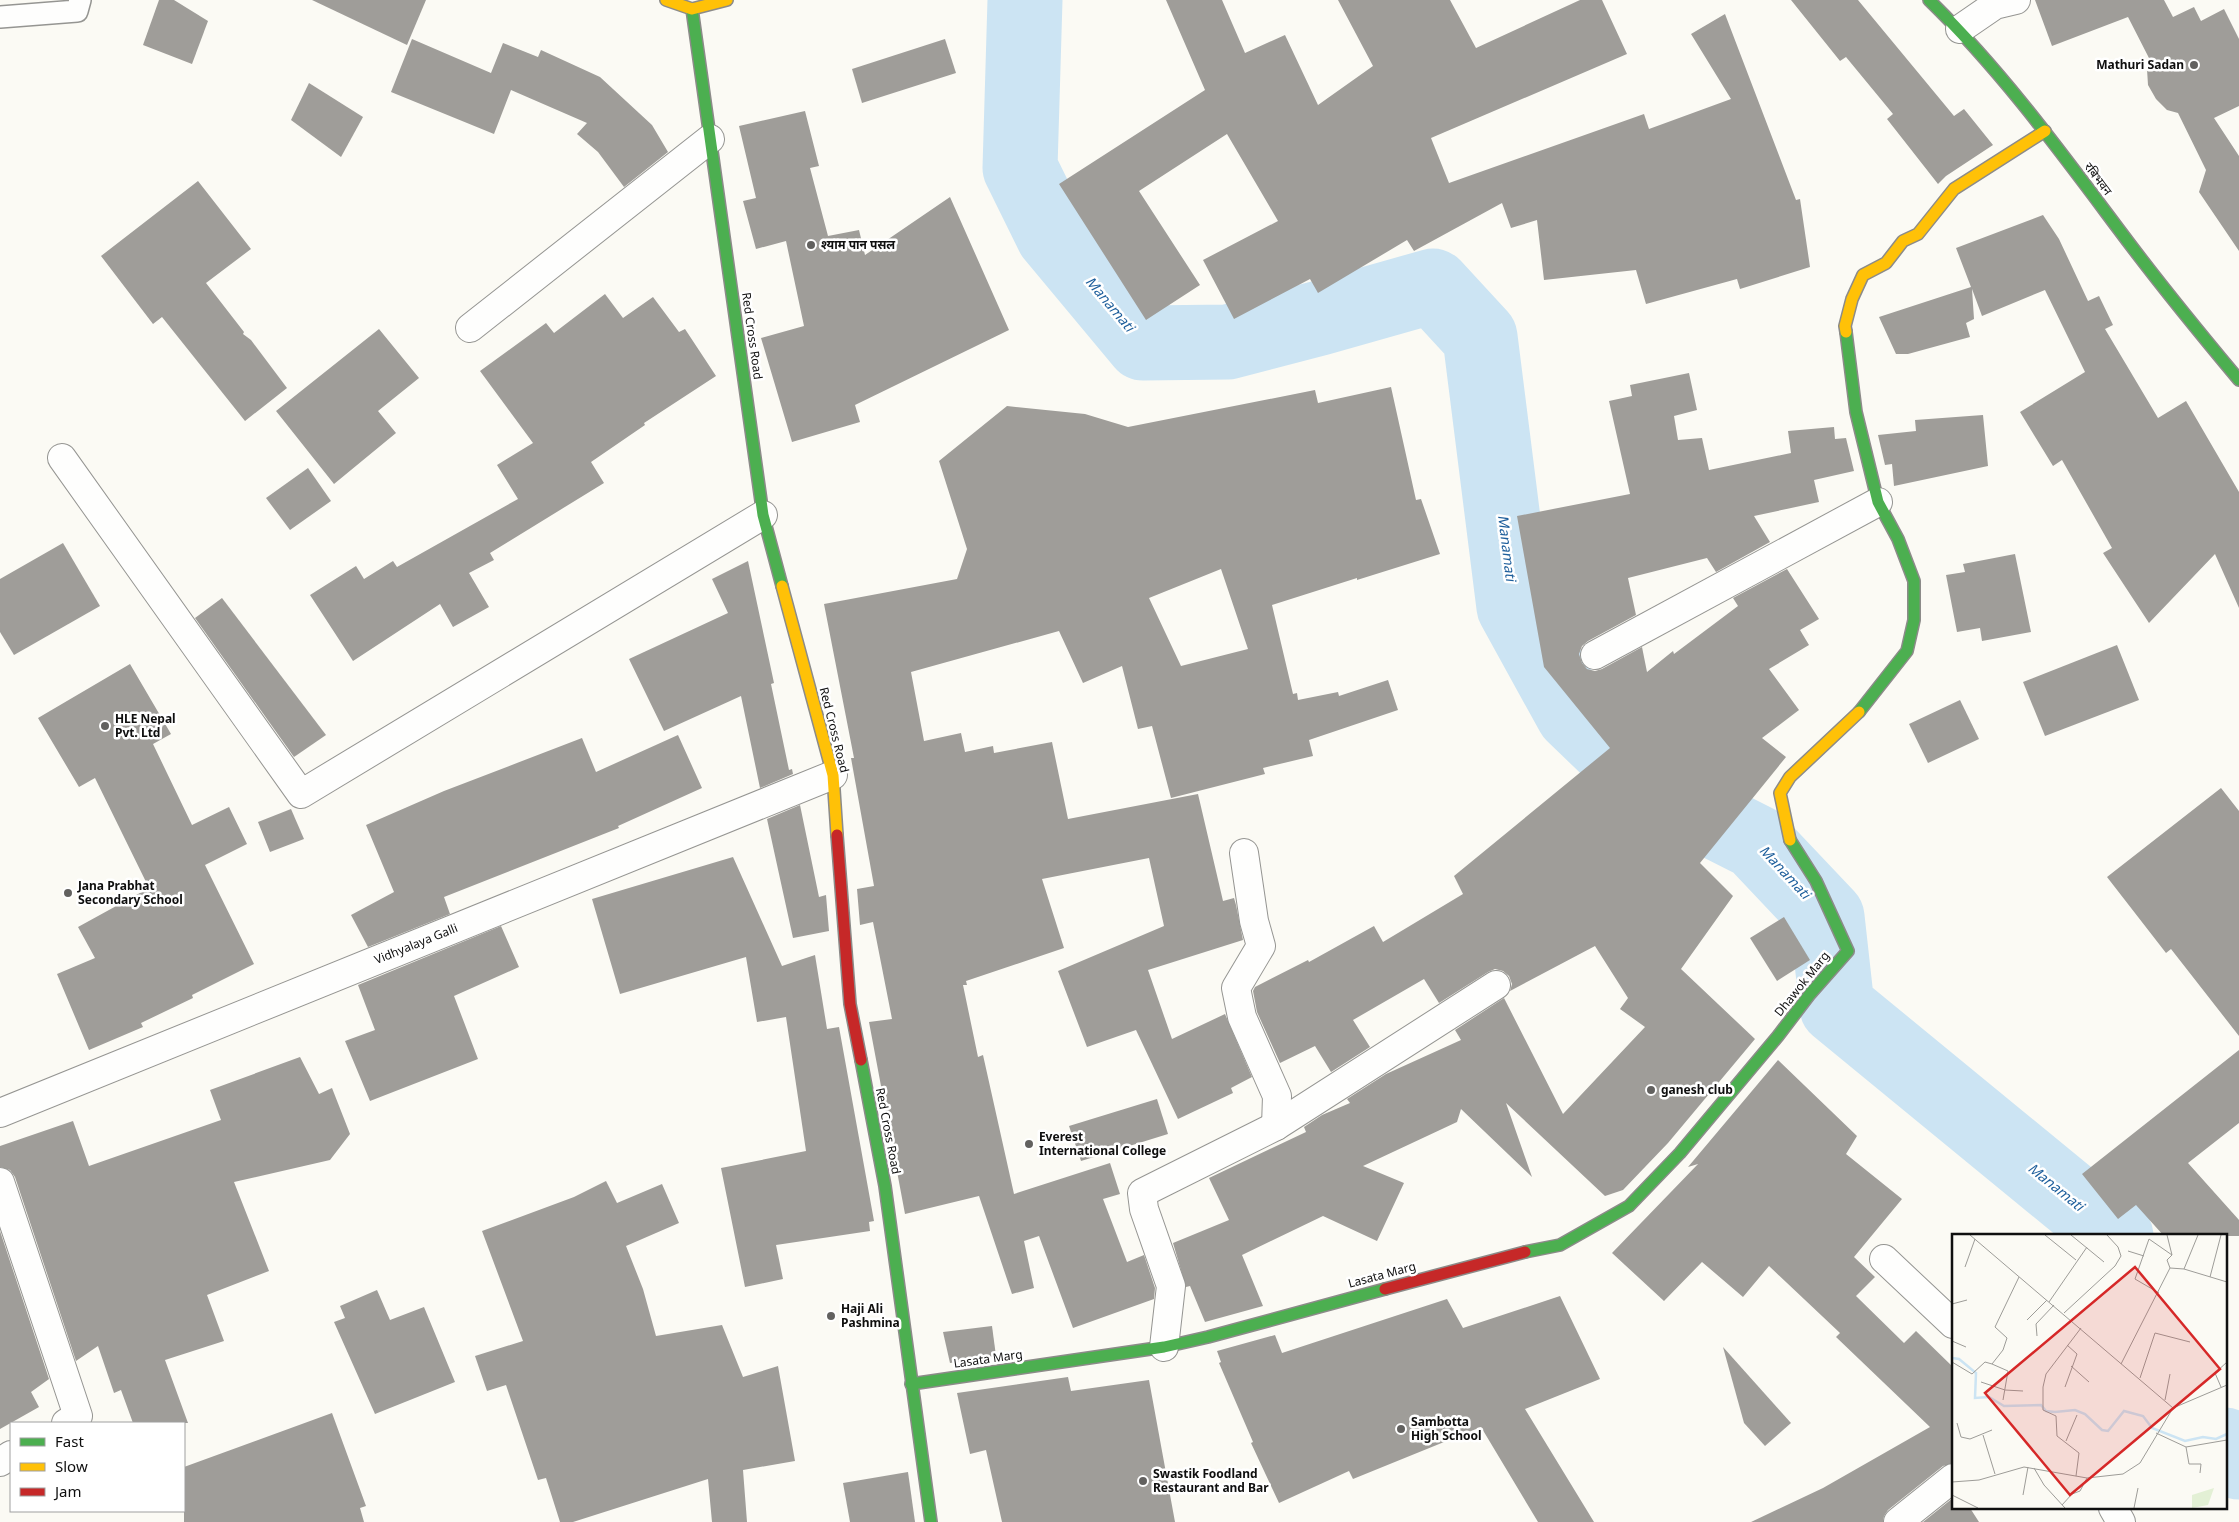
<svg xmlns="http://www.w3.org/2000/svg" width="2239" height="1522" font-family="Georgia,'Noto Sans Devanagari',serif">
	<style>
		.lines { fill: none; stroke-linecap: round; stroke-linejoin: round }
		.river { stroke: #cce4f3; stroke-width: 75 }
		.building { fill: #9f9d99; fill-rule: evenodd }
		.lane-casing { stroke: #959592; stroke-width: 24 }
		.street-casing { stroke: #959592; stroke-width: 30 }
		.fast-casing { stroke: #8c8b89; stroke-width: 14 }
		.slow-casing { stroke: #8c8b89; stroke-width: 14 }
		.jam-casing { stroke: #8c8b89; stroke-width: 14 }
		.lane { stroke: #fefefd; stroke-width: 21 }
		.street { stroke: #fefefd; stroke-width: 28 }
		.fast { stroke: #4caf50; stroke-width: 11 }
		.slow { stroke: #ffc107; stroke-width: 11 }
		.jam { stroke: #c62828; stroke-width: 11 }
		.poi-dot { fill: #62615f; stroke: #fff; stroke-width: 2 }
		.labels { text-anchor: middle; stroke-width: 5; stroke-linejoin: round; paint-order: stroke }
		.poi-label { font-size: 12px; font-weight: bold; fill: #0f0f0f; stroke: #fff; text-anchor: start }
		.street-label { font-size: 12px; fill: #0f0f0f; stroke: #fff }
		.water-label { font-size: 14px; font-style: italic; fill: #1d5e9b; stroke: #fff }
		.inset-river { fill: none; stroke: #cce4f3; stroke-width: 2.5 }
		.inset-road { fill: none; stroke: #9d9c98; stroke-width: 1 }
		.view { fill: #d62828; fill-opacity: 0.15; stroke: #d62828; stroke-width: 2.5 }
		.inset-edge { fill: none; stroke: #0f0f0f; stroke-width: 2.5 }
	</style>
	<rect width="100%" height="100%" fill="#fbfaf4"/>
	<g class="lines">
		<g class="river">
			<path d="M1025 0 1020 168 1053 235 1143 343 1228 342 1320 318 1433 286 1480 337 1514 607 1573 714 1651 789 1756 842 1827 917 1837 1007 2116 1236"/>
			<path d="M2225 1445 2228 1453 2239 1462"/>
		</g>
	</g>
	<g class="building">
		<path d="M159 0H174L208 21 192 64 143 45Z"/>
		<path d="M312 0H426L407 45Z"/>
		<path d="M1166 0H1222L1245 53 1285 35 1318 105 1373 66 1338 0H1450L1476 48 1580 0H1602L1627 54 1431 138 1449 183 1644 114 1649 129 1731 99 1691 34 1725 14 1796 200 1800 199 1810 267 1740 289 1737 279 1646 304 1636 270 1544 280 1537 220 1511 228 1502 203 1414 251 1407 240 1318 293 1310 279 1234 319 1203 260 1278 221 1227 134 1139 191 1200 285 1146 320 1059 184 1205 90Z"/>
		<path d="M1791 0H1858L1954 116 1964 109 1993 145 1946 176 1938 184 1887 119 1893 114 1846 57 1840 61Z"/>
		<path d="M2035 0H2164L2173 17 2194 7 2201 21 2224 9 2239 39V106L2214 118 2239 156V251L2199 192 2206 170 2178 113 2167 110 2156 99 2148 85 2147 69 2150 60 2128 17 2052 46Z"/>
		<path d="M412 39 491 73 503 43 538 57 541 50 600 77 652 125 668 152 624 187 598 152 577 134 587 123 511 90 494 134 391 92Z"/>
		<path d="M945 39 956 73 862 103 852 69Z"/>
		<path d="M309 83 363 117 341 157 291 120Z"/>
		<path d="M805 111 819 166 810 168 828 236 859 230 865 255 950 197 1009 330 855 405 860 422 792 442 761 338 804 326 786 241 756 249 743 201 756 198 739 126Z"/>
		<path d="M198 181 251 249 206 283 244 332 243 334 251 340 287 388 245 421 162 317 153 324 101 256Z"/>
		<path d="M2043 215 2059 239 2088 301 2099 296 2113 325 2105 329 2158 418 2186 401 2239 492V608L2215 554 2149 623 2103 553 2112 548 2062 460 2053 466 2020 412 2085 372 2045 290 1982 316 1972 289 1974 319 1966 323 1970 337 1908 354H1896L1879 317 1971 287 1956 248Z"/>
		<path d="M605 294 623 318 653 297 679 332 685 329 716 376 644 423 645 425 591 462 604 483 490 553 494 560 469 573 489 607 453 627 440 604 353 661 310 595 356 566 364 579 393 561 397 567 518 499 497 465 533 443 480 371 546 323 554 333Z"/>
		<path d="M379 329 419 378 378 411 396 433 334 484 276 411Z"/>
		<path d="M1689 373 1697 410 1674 416 1678 440 1702 438 1709 470 1791 453 1788 431 1834 427 1835 439 1846 438 1854 471 1814 480 1819 502 1754 516 1770 542 1716 572 1707 558 1628 578 1636 615 1588 641 1582 646 1579 654 1582 663 1587 669 1595 671 1602 669 1642 647 1647 672 1673 651 1674 654 1738 606 1733 598 1787 569 1819 619 1800 630 1809 645 1769 669 1799 710 1762 738 1786 757 1700 863 1733 896 1681 969 1755 1039 1668 1143 1623 1190 1605 1196 1506 1103 1532 1177 1461 1109 1457 1122 1363 1166 1404 1183 1377 1241 1323 1216 1242 1255 1263 1306 1205 1322 1190 1286 1186 1287 1173 1243 1229 1220 1209 1178 1306 1132 1304 1127 1322 1115 1350 1103 1347 1099 1386 1074 1461 1040 1455 1030 1504 998 1563 1114 1645 1027 1620 1009 1628 998 1595 946 1510 991 1512 984 1509 976 1503 971 1495 969 1488 972 1439 1003 1424 979 1353 1020 1370 1047 1331 1072 1315 1046 1280 1063 1257 1012 1253 991 1255 987 1308 960 1309 962 1374 926 1383 942 1463 894 1454 876 1610 748 1544 667 1517 516 1630 494 1609 401 1632 396 1630 385Z"/>
		<path d="M1391 387 1416 500 1421 499 1440 554 1357 580V578L1272 605 1293 694 1297 693 1298 700 1338 692 1339 696 1388 680 1398 710 1309 740 1313 756 1263 768 1265 774 1171 798 1152 726 1138 729 1122 666 1083 683 1059 631 911 672 924 741 961 733 965 752 993 746 994 753 1052 742 1068 819 1198 794 1223 901 1234 898 1236 905 1243 940 1148 970 1172 1039 1225 1014 1252 1077 1231 1088 1233 1093 1178 1119 1136 1030 1087 1047 1058 971 1164 926 1149 858 1042 879 1064 948 966 981 967 985H963L978 1057 983 1055 1014 1194 1110 1163 1120 1194 1103 1199 1127 1262 1144 1255 1155 1288 1154 1299 1073 1328 1039 1236 1024 1241 1034 1288 1012 1294 979 1196 905 1214 869 1022 892 1019 873 922 860 925 857 889 874 886 851 758H854L824 604 957 579 967 549 939 461 1007 406 1085 414 1128 427 1315 390 1318 403ZM1221 569 1248 649 1181 666 1149 598Z"/>
		<path d="M1983 415 1988 466 1894 486 1892 464 1885 465 1878 435 1916 431 1915 420Z"/>
		<path d="M308 468 331 501 290 530 266 498Z"/>
		<path d="M63 543 100 606 14 655 0 632V579Z"/>
		<path d="M2015 554 2031 632 1982 641 1980 628 1957 632 1946 575 1965 572 1963 564Z"/>
		<path d="M748 561 774 683 771 684 789 770 792 769 793 774 760 788 741 696 664 731 629 659 728 613 712 579Z"/>
		<path d="M222 598 326 735 294 757 195 618Z"/>
		<path d="M2117 645 2139 700 2045 736 2023 682Z"/>
		<path d="M130 664 171 734 153 744 192 825 229 807 247 844 205 865 254 964 192 995 193 998 141 1023 143 1027 89 1050 57 974 95 958 78 927 149 888 95 778 79 787 38 718Z"/>
		<path d="M1960 700 1979 739 1928 763 1909 724Z"/>
		<path d="M678 735 702 788 618 826 619 828 444 897 450 914 368 947 351 915 394 892 366 825 444 791 582 738 596 772Z"/>
		<path d="M2221 788 2239 811V1036L2171 949 2166 953 2107 877Z"/>
		<path d="M800 805 819 897 826 895 829 931 793 938 767 819Z"/>
		<path d="M291 809 304 839 270 852 258 822Z"/>
		<path d="M733 857 782 966 815 955 827 1029 839 1027 874 1221 869 1222 870 1231 776 1245 783 1279 745 1287 721 1168 806 1151 786 1017 757 1022 746 957 620 994 592 899Z"/>
		<path d="M1784 917 1810 960 1777 981 1750 938Z"/>
		<path d="M501 926 519 967 454 996 478 1059 370 1101 345 1041 375 1030 358 985Z"/>
		<path d="M2239 1050V1123L2188 1163 2239 1220V1236H2164L2136 1205 2118 1219 2082 1174Z"/>
		<path d="M300 1057 319 1094 332 1088 350 1134 330 1160 234 1182 269 1271 207 1295 224 1341 165 1360 188 1423H133L121 1390 114 1393 98 1346 76 1361 15 1177 10 1170 0 1167V1146L73 1121 89 1166 221 1120 210 1090Z"/>
		<path d="M1778 1060 1857 1136 1846 1154 1902 1199 1854 1257 1875 1277 1856 1296 1904 1343 1916 1331 1953 1367V1463L1943 1466 1888 1510 1884 1516 1883 1522H1751L1823 1488 1930 1427 1836 1337 1840 1333 1769 1266 1743 1297 1702 1262 1664 1301 1612 1253 1698 1164 1688 1167Z"/>
		<path d="M1157 1099 1168 1134 1081 1161 1069 1126Z"/>
		<path d="M606 1181 617 1203 662 1184 679 1223 626 1246 643 1289 656 1336 722 1325 743 1377 778 1366 795 1461 743 1470 747 1522H712L708 1479 573 1522H560L546 1478 538 1480 506 1385 487 1391 475 1356 523 1341 482 1231 574 1197Z"/>
		<path d="M0 1231 49 1379 31 1392 39 1407 0 1429Z"/>
		<path d="M377 1290 390 1320 424 1307 455 1382 375 1414 334 1322 345 1318 340 1306Z"/>
		<path d="M1560 1296 1600 1379 1525 1409 1594 1522H1538L1481 1427 1353 1479 1349 1471 1279 1503 1251 1443 1253 1442 1219 1363 1221 1362 1217 1351 1275 1335 1282 1353 1447 1299 1463 1328Z"/>
		<path d="M992 1326 996 1356 950 1363 943 1332Z"/>
		<path d="M1723 1347 1791 1423 1765 1446 1744 1423Z"/>
		<path d="M1068 1377 1071 1391 1149 1380 1175 1522H1002L986 1450 970 1454 957 1393Z"/>
		<path d="M332 1413 366 1506 360 1508 364 1522H184V1467Z"/>
		<path d="M908 1472 915 1522H850L843 1483Z"/>
		<path d="M1953 1498V1508H1970L1979 1522H1923Z"/>
	</g>
	<g class="lines">
		<defs>
			<path id="lane" d="M0 17 77 11 80 0"/>
			<g id="street">
				<path d="M1960 29 1995 5 2016 0"/>
				<path d="M470 328 710 139"/>
				<path d="M62 458 301 794 763 515"/>
				<path d="M1595 655 1878 502"/>
				<path d="M1244 853 1254 921 1261 946 1236 988 1242 1017 1277 1096 1276 1126"/>
				<path d="M0 1113 833 775"/>
				<path d="M0 1182 78 1416 66 1423"/>
				<path d="M1884 1259 1953 1324"/>
				<path d="M1164 1347 1171 1286 1144 1209 1142 1193 1276 1126 1496 985"/>
				<path d="M0 1462 11 1455"/>
				<path d="M2113 1508 2121 1522"/>
				<path d="M1898 1522 1953 1478"/>
			</g>
			<g id="fast">
				<path d="M1929 0C2001 70 2060 151 2120 231 2158 282 2198 331 2239 380"/>
				<path d="M692 9 763 515 782 586"/>
				<path d="M1846 332 1856 412 1878 502 1898 539 1914 581V620L1907 651 1859 712"/>
				<path d="M861 1060 885 1186 931 1522"/>
				<path d="M1525 1252 1560 1245 1629 1206 1680 1153 1778 1036 1810 994 1848 951 1816 881 1790 840"/>
				<path d="M911 1384 1164 1347 1208 1337 1385 1289"/>
			</g>
			<g id="slow">
				<path d="M666 0 692 9 727 0"/>
				<path d="M1846 332 1845 326 1852 299 1863 275 1886 263 1903 241 1918 234 1954 189 2045 131"/>
				<path d="M782 586 833 775 837 835"/>
				<path d="M1790 840 1780 793 1790 777 1859 712"/>
			</g>
			<g id="jam">
				<path d="M837 835 850 1004 861 1060"/>
				<path d="M1385 1289 1525 1252"/>
			</g>
		</defs>
		<use href="#lane" class="lane-casing"/>
		<use href="#street" class="street-casing"/>
		<use href="#fast" class="fast-casing"/>
		<use href="#slow" class="slow-casing"/>
		<use href="#jam" class="jam-casing"/>
		<use href="#lane" class="lane"/>
		<use href="#street" class="street"/>
		<use href="#fast" class="fast"/>
		<use href="#slow" class="slow"/>
		<use href="#jam" class="jam"/>
	</g>
	<g class="poi-dot">
		<circle cx="2194" cy="65" r="5"/>
		<circle cx="811" cy="245" r="5"/>
		<circle cx="105" cy="726" r="5"/>
		<circle cx="68" cy="893" r="5"/>
		<circle cx="1651" cy="1090" r="5"/>
		<circle cx="1029" cy="1144" r="5"/>
		<circle cx="831" cy="1316" r="5"/>
		<circle cx="1401" cy="1429" r="5"/>
		<circle cx="1143" cy="1481" r="5"/>
	</g>
	<g class="labels">
		<g class="poi-label">
			<text x="2184" y="69" text-anchor="end">Mathuri Sadan</text>
			<text x="821" y="249">श्याम पान पसल</text>
			<text x="115" y="723">HLE Nepal<tspan x="115" dy="14">Pvt. Ltd</tspan></text>
			<text x="78" y="890">Jana Prabhat<tspan x="78" dy="14">Secondary School</tspan></text>
			<text x="1661" y="1094">ganesh club</text>
			<text x="1039" y="1141">Everest<tspan x="1039" dy="14">International College</tspan></text>
			<text x="841" y="1313">Haji Ali<tspan x="841" dy="14">Pashmina</tspan></text>
			<text x="1411" y="1426">Sambotta<tspan x="1411" dy="14">High School</tspan></text>
			<text x="1153" y="1478">Swastik Foodland<tspan x="1153" dy="14">Restaurant and Bar</tspan></text>
		</g>
		<g class="street-label">
			<text transform="translate(2098 179) rotate(53)" y="4">रबिभवन</text>
			<text transform="translate(752 336) rotate(82)" y="4">Red Cross Road</text>
			<text transform="translate(834 730) rotate(76)" y="4">Red Cross Road</text>
			<text transform="translate(416 944) rotate(-22)" y="4">Vidhyalaya Galli</text>
			<text transform="translate(1802 984) rotate(-51)" y="4">Dhawok Marg</text>
			<text transform="translate(888 1131) rotate(79)" y="4">Red Cross Road</text>
			<text transform="translate(1382 1275) rotate(-15)" y="4">Lasata Marg</text>
			<text transform="translate(988 1359) rotate(-8)" y="4">Lasata Marg</text>
		</g>
		<g class="water-label">
			<text transform="translate(1110 304) rotate(50)" y="5">Manamati</text>
			<text transform="translate(1507 548) rotate(83)" y="5">Manamati</text>
			<text transform="translate(1785 872) rotate(47)" y="5">Manamati</text>
			<text transform="translate(2056 1187) rotate(39)" y="5">Manamati</text>
		</g>
	</g>
	<g transform="translate(1952 1234)">
		<rect width="275" height="275" fill="#fbfaf4"/>
		<path d="M262 254 256 271 240 274V261Z" fill="#e3f0d5"/>
		<path class="inset-river" d="M0 124 7 125 24 139 23 164 37 163 52 172 89 171 94 177 103 178 123 176 133 180 150 196 156 197 172 177 191 182 200 194 233 207 251 203 264 205 275 200"/>
		<path class="inset-road" d="M18 1 221 174M93 1 124 26M119 1 152 28M176 17 192 22M13 33 23 5M218 34 232 35 275 48M232 35 246 1M258 43 269 1M207 59 183 45 197 5 220 21M97 68 135 13M0 70 15 66M112 79 163 32 169 22 166 13 155 1M75 86 95 66M85 102 84 90 102 71M0 107 14 113M0 128 20 140 33 128 40 130 51 116 55 104 43 93 67 43M40 130 56 137 51 166M169 130 218 34 215 26 220 21 215 1M119 132 137 148M188 144 203 99 238 108M29 148 53 156 71 157M113 153 125 120 115 111M269 153 263 139 275 128M213 166 218 140M5 189 9 203 18 205 40 196M204 199 234 213 275 206M31 201 43 240M114 207 125 181M234 213 237 230H249L248 239M82 234 92 251 113 274M124 242 127 219 105 202 104 182 91 176V153L94 140 129 94M0 248 27 246 72 233 135 244 171 240 188 229 221 174 275 151M0 261 26 274M71 261 76 233M110 271 120 260 128 257 135 244M182 274 186 254"/>
		<path class="view" d="M183 33 268 135 118 261 33 159Z"/>
		<rect width="275" height="275" class="inset-edge"/>
	</g>
	<rect x="10" y="1422" width="175" height="90" fill="#ffffff" stroke="#9f9f9f"/>
	<rect x="20" y="1438" width="25" height="8" fill="#4caf50" stroke="#9f9f9f"/>
	<text x="55" y="1447" font-size="15" fill="#0f0f0f">Fast</text>
	<rect x="20" y="1463" width="25" height="8" fill="#ffc107" stroke="#9f9f9f"/>
	<text x="55" y="1472" font-size="15" fill="#0f0f0f">Slow</text>
	<rect x="20" y="1488" width="25" height="8" fill="#c62828" stroke="#9f9f9f"/>
	<text x="55" y="1497" font-size="15" fill="#0f0f0f">Jam</text>
</svg>
